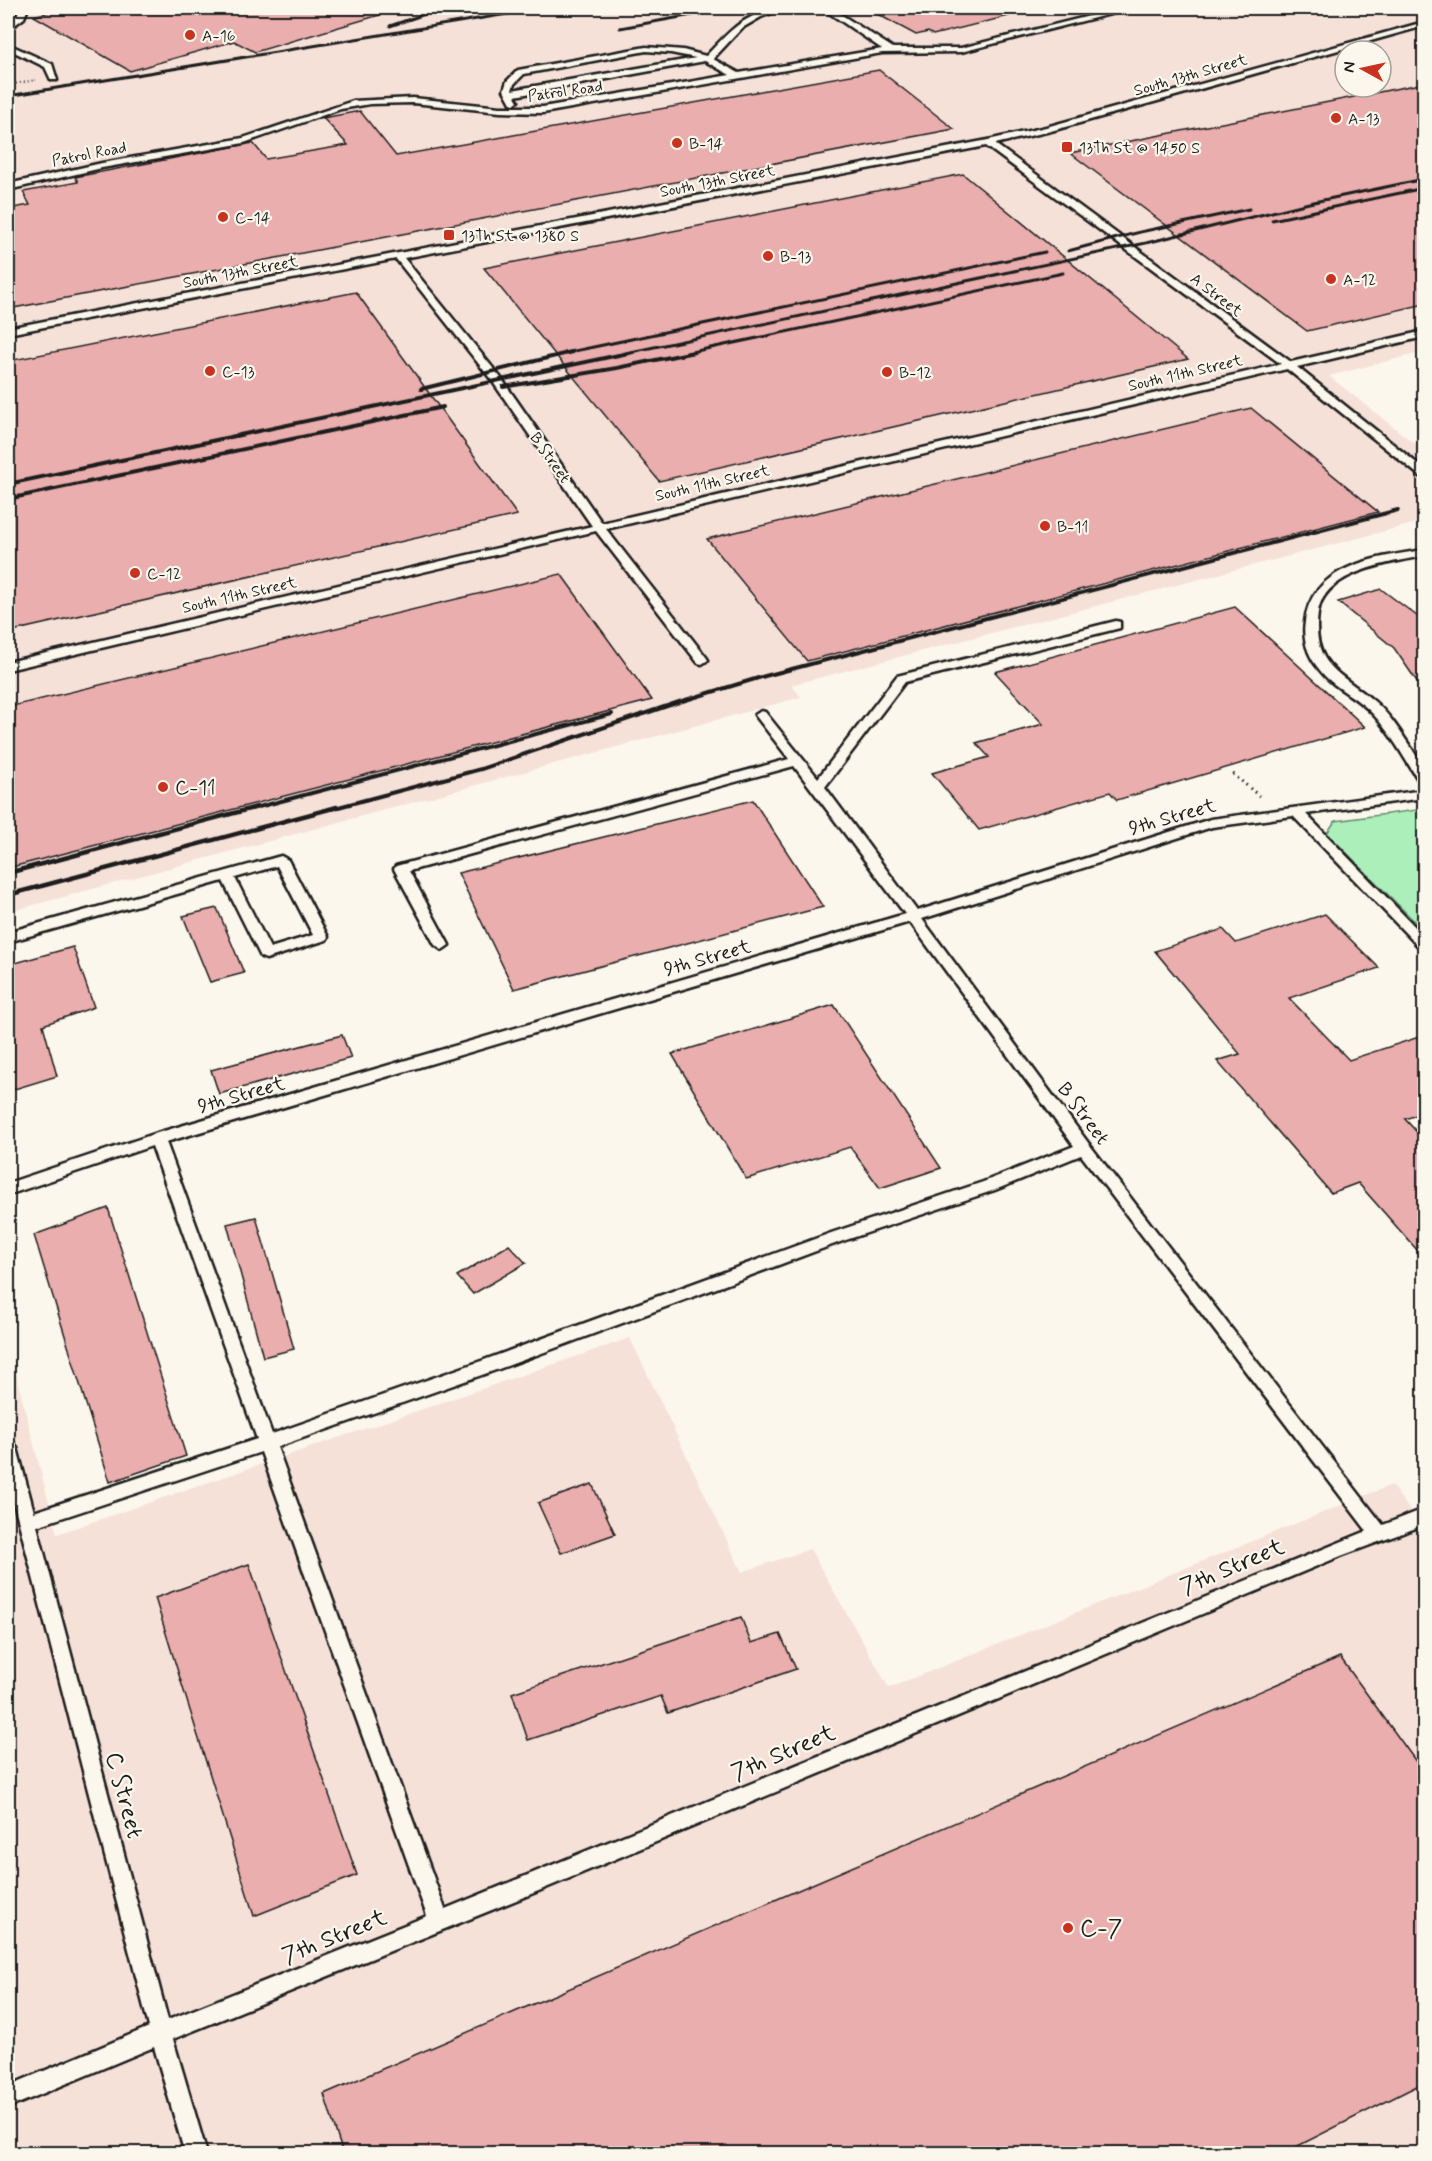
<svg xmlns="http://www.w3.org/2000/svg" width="1432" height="2161" font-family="Mynerve,sans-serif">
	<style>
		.built { fill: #f6e1d9; fill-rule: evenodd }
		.green { fill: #acefba; stroke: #64866b; stroke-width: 1.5 }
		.building { fill: #e9aead; stroke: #1c1c1c; stroke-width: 1.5 }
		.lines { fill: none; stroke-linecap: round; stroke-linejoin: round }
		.lane-casing { stroke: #1c1c1c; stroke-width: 5 }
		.path-far1 { stroke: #1c1c1c; stroke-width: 2; stroke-dasharray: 1 3; stroke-linecap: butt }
		.path { stroke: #1c1c1c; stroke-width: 3; stroke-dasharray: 1.5 4; stroke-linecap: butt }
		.lane { fill: #fbf7ec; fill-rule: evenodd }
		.rail-far2 { stroke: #1c1c1c; stroke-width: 3 }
		.rail-far1 { stroke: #1c1c1c; stroke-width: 4 }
		.rail { stroke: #1c1c1c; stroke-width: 4.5 }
		.poi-dot { fill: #c8321e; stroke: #fbf7ec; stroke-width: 2 }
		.labels { text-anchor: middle; stroke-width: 4.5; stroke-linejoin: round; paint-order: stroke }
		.far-poi-label { font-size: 16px; fill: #1c1c1c; stroke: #fbf7ec; text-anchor: start }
		.far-street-label { font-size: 16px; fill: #1c1c1c; stroke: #fbf7ec }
		.poi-label { font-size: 20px; fill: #1c1c1c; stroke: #fbf7ec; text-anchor: start }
		.street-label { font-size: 20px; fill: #1c1c1c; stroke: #fbf7ec }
		.near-street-label { font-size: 24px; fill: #1c1c1c; stroke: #fbf7ec }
		.near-poi-label { font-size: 24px; fill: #1c1c1c; stroke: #fbf7ec; text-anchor: start }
	</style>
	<rect width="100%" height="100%" fill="#fbf7ec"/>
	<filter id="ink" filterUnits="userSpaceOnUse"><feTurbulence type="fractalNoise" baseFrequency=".0167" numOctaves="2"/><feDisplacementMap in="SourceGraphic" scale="12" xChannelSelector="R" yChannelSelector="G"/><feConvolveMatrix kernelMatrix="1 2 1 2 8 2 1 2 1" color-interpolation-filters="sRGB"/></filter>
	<g filter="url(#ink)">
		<g class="built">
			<path d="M8 8H1424V352L1329 376 1424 451V521L791 685 801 697 8 912ZM1345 51H1381V87H1345Z"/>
			<path d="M630 1338 742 1572 810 1549 889 1688 1391 1485 1424 1529V2153H8V1344L57 1534Z"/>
		</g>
		<path class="green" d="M1424 809V931L1327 833 1335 821Z"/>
		<g class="building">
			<path d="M63 8H382L383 14 255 52 234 41 130 71 34 16Z"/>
			<path d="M866 8H1008L1009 16 933 35 928 32 916 35Z"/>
			<path d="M879 70 954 129 8 309V209L30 205 23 192 78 182 75 177 253 143 266 159 348 145 323 118 360 111 396 156Z"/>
			<path d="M1425 83V304L1307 331 1070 153Z"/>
			<path d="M963 174 1188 359 659 481 484 268Z"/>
			<path d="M356 292 517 515 8 632V361Z"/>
			<path d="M1251 408 1378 512 807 661 707 539Z"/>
			<path d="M561 574 652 700 8 868V707Z"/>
			<path d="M1381 589 1425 622V693L1394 648 1338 602Z"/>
			<path d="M1235 607 1365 727 1117 800 1110 792 979 830 932 773 989 757 976 743 1043 724 995 672Z"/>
			<path d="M753 800 823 907 514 989 458 873Z"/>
			<path d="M217 908 244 973 210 982 183 916Z"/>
			<path d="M1325 914 1379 968 1289 998 1349 1060 1425 1035V1112L1405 1119 1425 1141V1259L1358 1183 1331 1193 1217 1061 1240 1054 1155 951 1223 929 1236 943Z"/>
			<path d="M73 947 94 1007 43 1025 57 1076 8 1091V965Z"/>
			<path d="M834 1005 941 1168 880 1188 850 1147 746 1179 672 1054Z"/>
			<path d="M342 1035 351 1058 219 1094 211 1070Z"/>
			<path d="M108 1208 186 1456 110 1482 34 1235Z"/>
			<path d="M256 1217 294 1349 263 1357 227 1224Z"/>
			<path d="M509 1245 526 1263 473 1294 457 1276Z"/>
			<path d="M592 1484 615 1534 561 1553 538 1503Z"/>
			<path d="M249 1564 357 1875 254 1916 155 1598Z"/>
			<path d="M741 1617 751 1643 780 1634 796 1669 668 1713 661 1696 528 1740 512 1693Z"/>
			<path d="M1340 1657 1425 1774V2082L1282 2154H343L324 2094Z"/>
		</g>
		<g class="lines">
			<defs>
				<g id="lane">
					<path d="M20 8H28L24 18 8 30V24L17 15Z"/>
					<path d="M775 8H786L761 17 742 28 713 59 739 73 882 49 822 8H831L893 48H961L1122 8H1134L961 52 882 53 543 113 500 112 413 103 370 104 341 109 244 143 102 168 8 190V184L102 163 243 138 353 101 413 98 500 107H543L730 75 705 61 515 96 518 101 514 104 511 103 504 90 507 81 518 70 646 47 683 50 706 56C731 30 740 18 775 8ZM646 51 671 53 696 58 512 90 514 84 524 74Z"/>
					<path d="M1424 22V26L1051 131 995 144 1291 362 1424 331V337L1297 367 1424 469V477L1420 476 1287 369 606 529 706 657 708 660 702 664 698 663 596 531 8 670V662L592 526 493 382 396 259 8 334V328L988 140 1046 127ZM986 146 1281 364 602 523 501 378 404 258Z"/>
					<path d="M8 44 52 64 57 80H51L45 67 8 49Z"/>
					<path d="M1424 550V556C1392 562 1323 571 1318 613 1311 667 1341 672 1375 702 1390 715 1401 733 1412 749 1419 761 1426 768 1424 782L1419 781C1404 758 1391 733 1372 713 1356 696 1333 688 1319 669 1308 656 1302 639 1305 622 1311 565 1378 557 1424 550Z"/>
					<path d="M1116 621 1120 622V628L905 682 825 787 917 911 1211 819 1424 790V798L1306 814 1424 936V949L1419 947 1293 816 1212 827 922 919 1089 1144 1383 1525 1424 1509V1525L1341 1556 541 1890 173 2039 207 2154H185L154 2047 8 2108V2086L149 2027 8 1480V1441L14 1443 17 1448 34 1512 257 1439 152 1146 8 1195V1183L157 1133 905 914 794 766 409 871 449 945 442 950 435 945 394 869 396 866 789 759 755 715 761 711 765 712 818 778 897 676ZM910 922 1074 1146 983 1182 831 1233 484 1360 272 1434 166 1142ZM1081 1155 1367 1531 445 1909 277 1447 496 1370 843 1241 995 1190ZM261 1452 427 1916 168 2020 37 1526Z"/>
					<path d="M281 856 288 860 328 937 326 940 266 959 261 957 223 881 8 942V932ZM277 866 313 935 270 948 235 878Z"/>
				</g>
			</defs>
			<use href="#lane" class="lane-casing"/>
			<path class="path-far1" d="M8 85 36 80"/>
			<path class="path" d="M1233 774 1259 796"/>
			<use href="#lane" class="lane"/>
			<g class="rail-far2">
				<path d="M390 26 425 14"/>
				<path d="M620 28 731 8"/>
				<path d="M8 96 544 8"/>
				<path d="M1272 220 1424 188"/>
				<path d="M1068 251 1140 232 1249 209"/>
				<path d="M565 353 1045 252"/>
				<path d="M626 353 1146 243 1309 203 1424 179"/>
				<path d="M687 353 1063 273"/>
			</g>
			<g class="rail-far1">
				<path d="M503 387 617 368 694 352"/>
				<path d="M421 389 572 352"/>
				<path d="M8 484 633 352"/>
				<path d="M8 499 443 407"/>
				<path d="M251 809 612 714"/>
				<path d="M331 809 481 769 679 702 765 676 1398 510"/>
			</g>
			<g class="rail">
				<path d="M8 873 257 807"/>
				<path d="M8 895 337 807"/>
			</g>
		</g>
	</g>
	<g class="poi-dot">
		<circle cx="190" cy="35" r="6"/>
		<circle cx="1336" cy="118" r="6"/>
		<circle cx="677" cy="143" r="6"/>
		<rect x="1061" y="141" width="12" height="12" rx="3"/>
		<circle cx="223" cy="217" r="6"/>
		<rect x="443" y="229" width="12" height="12" rx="3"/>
		<circle cx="768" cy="256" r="6"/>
		<circle cx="1331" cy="279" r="6"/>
		<circle cx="210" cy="371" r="6"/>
		<circle cx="887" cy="372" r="6"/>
		<circle cx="1045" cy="526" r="6"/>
		<circle cx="135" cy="573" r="6"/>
		<circle cx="163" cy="787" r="6"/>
		<circle cx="1068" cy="1928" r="6"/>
	</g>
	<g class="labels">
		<g class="far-poi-label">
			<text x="202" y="41">A-16</text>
			<text x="1348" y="124">A-13</text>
			<text x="689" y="149">B-14</text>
			<text x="1079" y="153">13Th St @ 1450 S</text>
			<text x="235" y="223">C-14</text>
			<text x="461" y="241">13Th St @ 1380 S</text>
			<text x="780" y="262">B-13</text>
			<text x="1343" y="285">A-12</text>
			<text x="222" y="377">C-13</text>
			<text x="899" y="378">B-12</text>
			<text x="1057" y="532">B-11</text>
			<text x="147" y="579">C-12</text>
		</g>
		<g class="far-street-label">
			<text transform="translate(1190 74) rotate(-16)" y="6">South 13th Street</text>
			<text transform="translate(565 90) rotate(-8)" y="6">Patrol Road</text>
			<text transform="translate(89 153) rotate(-11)" y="6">Patrol Road</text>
			<text transform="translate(717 180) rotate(-11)" y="6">South 13th Street</text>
			<text transform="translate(240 271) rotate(-11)" y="6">South 13th Street</text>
			<text transform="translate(1217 294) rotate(37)" y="6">A Street</text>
			<text transform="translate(1185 372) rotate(-13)" y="6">South 11th Street</text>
			<text transform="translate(551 457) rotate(55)" y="6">B Street</text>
			<text transform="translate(712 482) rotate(-13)" y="6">South 11th Street</text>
			<text transform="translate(239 594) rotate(-13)" y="6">South 11th Street</text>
		</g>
		<g class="poi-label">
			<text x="175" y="794">C-11</text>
		</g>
		<g class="street-label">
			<text transform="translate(1172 816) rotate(-16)" y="7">9th Street</text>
			<text transform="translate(707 957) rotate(-16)" y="7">9th Street</text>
			<text transform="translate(241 1094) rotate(-16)" y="7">9th Street</text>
			<text transform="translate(1084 1113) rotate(53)" y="7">B Street</text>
		</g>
		<g class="near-street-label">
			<text transform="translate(1232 1566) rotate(-23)" y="8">7th Street</text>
			<text transform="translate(783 1752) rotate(-23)" y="8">7th Street</text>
			<text transform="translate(125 1795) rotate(75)" y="8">C Street</text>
			<text transform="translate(334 1936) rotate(-22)" y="8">7th Street</text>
		</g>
		<g class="near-poi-label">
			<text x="1080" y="1936">C-7</text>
		</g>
	</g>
	<rect width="1432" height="2161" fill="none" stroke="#fbf7ec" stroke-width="30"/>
	<rect x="15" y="15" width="1402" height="2131" fill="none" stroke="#1c1c1c" stroke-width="2" filter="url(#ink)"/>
	<g transform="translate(1363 69) rotate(278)"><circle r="28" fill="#fbf7ec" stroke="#a29f99" stroke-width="1.5"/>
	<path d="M0-4.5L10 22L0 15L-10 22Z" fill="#c8321e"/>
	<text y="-9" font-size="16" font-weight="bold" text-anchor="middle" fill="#1c1c1c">N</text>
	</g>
</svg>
